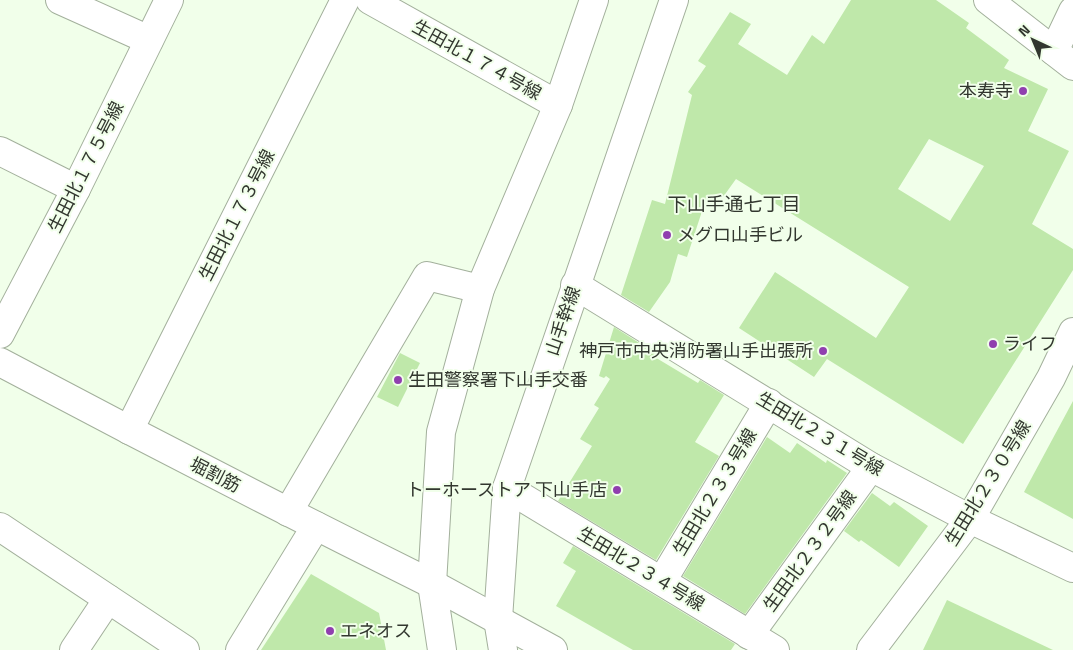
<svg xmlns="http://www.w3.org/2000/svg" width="1073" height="650" font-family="'Titillium Web','Noto Sans JP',sans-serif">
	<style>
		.building { fill: #bfe8aa; fill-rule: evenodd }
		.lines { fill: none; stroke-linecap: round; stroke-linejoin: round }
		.minor-casing { stroke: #a3b09c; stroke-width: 30 }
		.tertiary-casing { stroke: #a3b09c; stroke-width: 30 }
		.primary-casing { stroke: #a3b09c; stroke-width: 30 }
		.minor { stroke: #fff; stroke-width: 28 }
		.tertiary { stroke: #fff; stroke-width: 28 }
		.primary { stroke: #fff; stroke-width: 28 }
		.poi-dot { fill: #903faf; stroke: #f1ffea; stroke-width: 2 }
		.labels { text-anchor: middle; stroke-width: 4; stroke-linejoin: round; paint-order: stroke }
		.street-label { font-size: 18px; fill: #32372f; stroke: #f1ffea }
		.poi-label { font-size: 18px; fill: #32372f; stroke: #f1ffea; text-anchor: start }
		.neighbourhood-label { font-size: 19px; fill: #32372f; stroke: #f1ffea }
	</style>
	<rect width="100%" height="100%" fill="#f1ffea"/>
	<g class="building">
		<path d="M851 0H936L969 23 966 28 1009 60 1004 68 1048 89 1028 131 1069 151 1032 224 1073 249V270L963 444 827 359 814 377 739 328 775 272 876 338 909 287 736 179 718 204 707 196 687 257 678 254 670 282 649 312 621 295 652 200 665 204 692 95 688 92 706 66 698 61 730 12 751 24 738 44 787 75 812 35 824 44ZM929 139 984 166 950 221 898 189Z"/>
		<path d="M614 327 655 353 653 356 698 383 700 380 724 395 695 442 719 456 656 560 558 501 592 446 580 439 599 408 594 405 610 379 606 376 604 378 599 376Z"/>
		<path d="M400 353 420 363 398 407 377 397Z"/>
		<path d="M1073 401V519L1024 492Z"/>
		<path d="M767 437 790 453 797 443 826 463 827 460 847 473 745 614 683 576Z"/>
		<path d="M872 493 890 506 894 502 928 526 899 567 861 540 859 542 844 531Z"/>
		<path d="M573 546 735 644 731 650H633L556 606 576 571 563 563Z"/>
		<path d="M311 574 379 613 386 650H261Z"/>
		<path d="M947 600 1053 650H923Z"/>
	</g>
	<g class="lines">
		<defs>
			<g id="minor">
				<path d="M60 0 149 40"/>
				<path d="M370 0 558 105"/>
				<path d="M988 0 1073 66"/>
				<path d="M1054 51 1073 11"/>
				<path d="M0 151 76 189"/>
				<path d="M575 285 871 467 970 519 1073 568"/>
				<path d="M129 430 345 0"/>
				<path d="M507 488 775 650"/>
				<path d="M288 512 427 276 480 289"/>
				<path d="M0 527 185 650"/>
				<path d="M662 581 769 403"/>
				<path d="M432 584 553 650"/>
				<path d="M749 635 871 467"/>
				<path d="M74 650 108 599"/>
				<path d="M240 650 316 526"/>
				<path d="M871 650 970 519 1051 378 1073 332"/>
			</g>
			<g id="tertiary">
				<path d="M0 334 76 189 169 0"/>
				<path d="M0 362C143 438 287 512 432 584"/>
			</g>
			<g id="primary">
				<path d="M442 650 432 584 441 432 480 289 558 105 594 0"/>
				<path d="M503 650 498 619 507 488 674 0"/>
			</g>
		</defs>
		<use href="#minor" class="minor-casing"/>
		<use href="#tertiary" class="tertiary-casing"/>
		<use href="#primary" class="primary-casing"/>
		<use href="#minor" class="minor"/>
		<use href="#tertiary" class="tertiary"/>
		<use href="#primary" class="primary"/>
	</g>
	<g class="poi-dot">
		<circle cx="1023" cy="91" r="5"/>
		<circle cx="667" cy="235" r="5"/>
		<circle cx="993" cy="344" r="5"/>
		<circle cx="823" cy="351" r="5"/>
		<circle cx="398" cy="380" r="5"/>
		<circle cx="617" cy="490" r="5"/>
		<circle cx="330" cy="631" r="5"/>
	</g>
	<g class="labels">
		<g class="street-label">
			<text transform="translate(477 60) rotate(29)" y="6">生田北１７４号線</text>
			<text transform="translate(86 167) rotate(-63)" y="6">生田北１７５号線</text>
			<text transform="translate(237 215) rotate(-63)" y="6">生田北１７３号線</text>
			<text transform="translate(563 321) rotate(-71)" y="6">山手幹線</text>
			<text transform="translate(820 434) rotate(31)" y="6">生田北２３１号線</text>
			<text transform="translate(215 475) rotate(27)" y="6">堀割筋</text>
			<text transform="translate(988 483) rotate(-58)" y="6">生田北２３０号線</text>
			<text transform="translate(715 492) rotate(-59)" y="6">生田北２３３号線</text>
			<text transform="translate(810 551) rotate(-54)" y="6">生田北２３２号線</text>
			<text transform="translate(641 569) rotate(31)" y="6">生田北２３４号線</text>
		</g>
		<g class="poi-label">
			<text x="1013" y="97" text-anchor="end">本寿寺</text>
			<text x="677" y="241">メグロ山手ビル</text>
			<text x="1003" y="350">ライフ</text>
			<text x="813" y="357" text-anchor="end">神戸市中央消防署山手出張所</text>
			<text x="408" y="386">生田警察署下山手交番</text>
			<text x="607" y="496" text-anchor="end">トーホーストア 下山手店</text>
			<text x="340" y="637">エネオス</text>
		</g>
		<g class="neighbourhood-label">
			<text x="734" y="211">下山手通七丁目</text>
		</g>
	</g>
	<g transform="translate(1033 40) rotate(316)" stroke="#f1ffea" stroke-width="4" paint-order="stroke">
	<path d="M0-4L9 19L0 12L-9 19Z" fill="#32372f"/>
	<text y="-8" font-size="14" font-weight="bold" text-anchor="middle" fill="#32372f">N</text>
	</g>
</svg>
